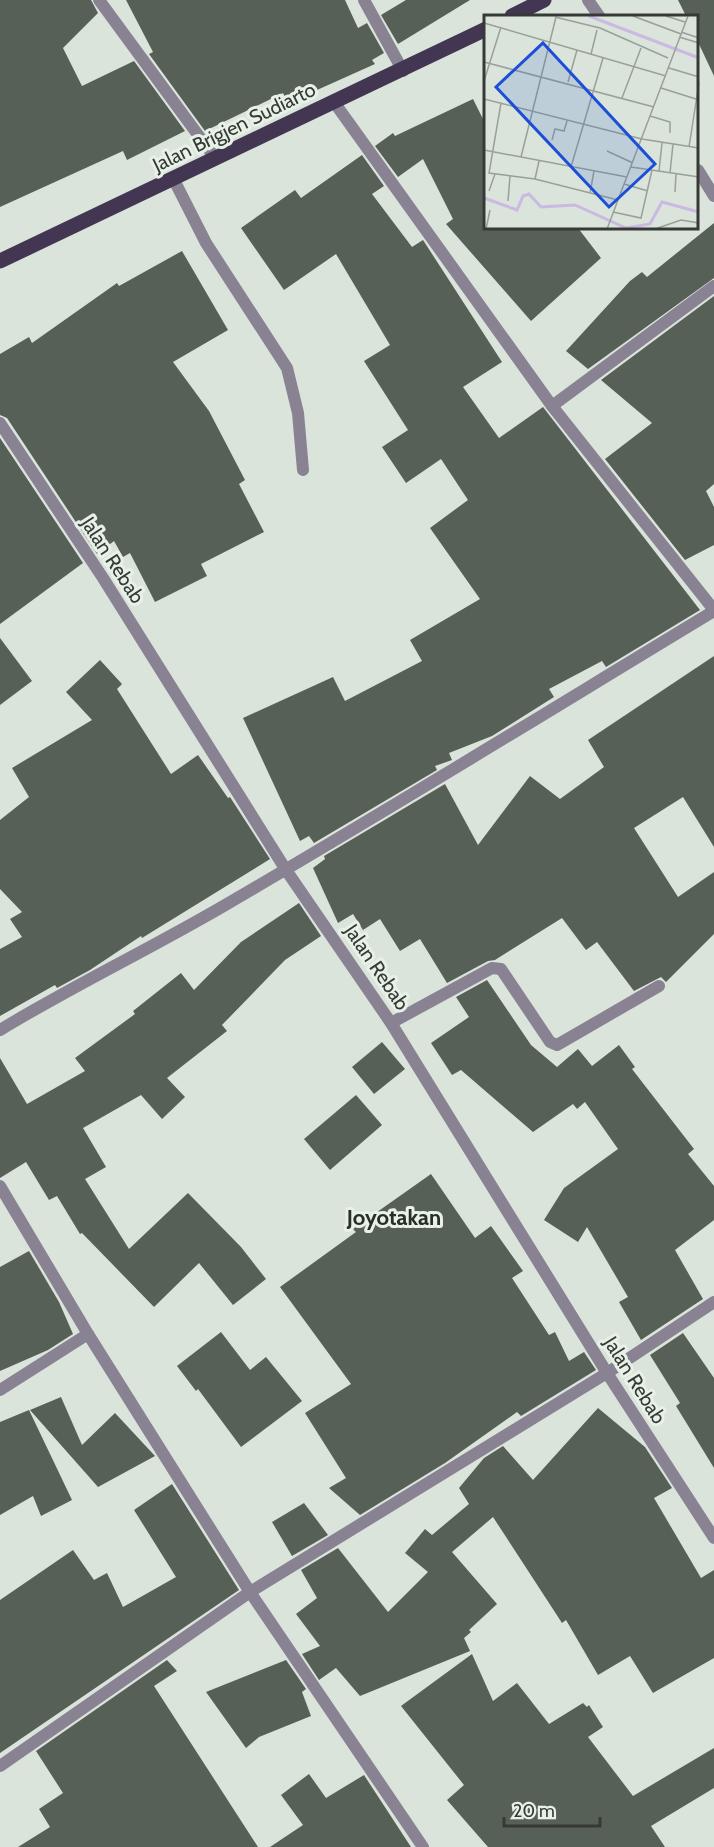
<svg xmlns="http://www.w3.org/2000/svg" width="714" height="1847" font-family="Cabin,sans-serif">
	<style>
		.building { fill: #576057 }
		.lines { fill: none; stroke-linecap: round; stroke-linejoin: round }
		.minor { stroke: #898293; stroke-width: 12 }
		.primary { stroke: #433653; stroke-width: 15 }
		.labels { text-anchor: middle; stroke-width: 6; stroke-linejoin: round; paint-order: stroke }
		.street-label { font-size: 20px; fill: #363936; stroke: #e7f1e7 }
		.quarter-label { font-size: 22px; font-weight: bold; fill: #272f27; stroke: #e7f1e7 }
		.inset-river { fill: none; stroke: #cab9e3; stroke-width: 3 }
		.inset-road { fill: none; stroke: #98a098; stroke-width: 1.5 }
		.view { fill: #1d4ed8; fill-opacity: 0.15; stroke: #1d4ed8; stroke-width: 3 }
		.inset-edge { fill: none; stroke: #363936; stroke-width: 3 }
	</style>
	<rect width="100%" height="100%" fill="#dae4da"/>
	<g class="building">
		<path d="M0 0H91L98 13 63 48 82 86 134 61 185 131 127 160 123 151 0 207Z"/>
		<path d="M126 0H345L358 28 367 23 384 53 372 60 375 64 288 103 283 93 205 131 149 54 153 52Z"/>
		<path d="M406 0H470L398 44 381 15Z"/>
		<path d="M678 0H714V76L698 42V16H686Z"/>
		<path d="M473 99 486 125V228H578L601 258 531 321 446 224 453 219 423 159 398 177 375 146 393 133 395 136Z"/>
		<path d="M362 155 384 186 372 194 412 247 423 240 502 362 463 387 499 438 543 407 700 610 606 667 602 661 549 689 554 697 492 736 449 753 452 760 435 766 437 770 314 843 309 836 300 841 243 718 333 677 345 701 422 661 410 640 480 599 430 528 468 500 441 459 406 483 382 447 408 430 364 361 390 345 336 254 284 290 241 228 295 190 301 198Z"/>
		<path d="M714 223V278L588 369 566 351 630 281 642 272 647 277Z"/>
		<path d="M182 251 228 330 173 362 209 411 245 480 239 484 264 532 201 564 207 576 155 602 130 553 123 557 114 541 97 554 7 418 0 415V354L29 337 32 343 117 283 119 286Z"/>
		<path d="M714 296V484L706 491 714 507V545L685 560 605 459 652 423 601 380Z"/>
		<path d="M0 438 83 563 0 624Z"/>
		<path d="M0 638 32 681 0 705Z"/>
		<path d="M714 656V847L683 797 634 828 678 897 714 872V934L666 982 661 977 634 991 597 942 586 950 562 918 495 960 488 961 447 983 420 939 400 951 380 919 363 930 353 914 338 923 313 868 325 859 324 856 445 784 478 845 530 776 560 799 604 767 588 740Z"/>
		<path d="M100 660 122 684 117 689 171 774 198 755 228 798 230 797 270 859 142 938 141 936 90 970 57 988 55 985 0 1016V949L22 937 10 919 22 912 0 889V820L29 797 12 768 92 720 66 692Z"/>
		<path d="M299 903 321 936 285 960 222 1025 227 1031 167 1078 185 1097 162 1119 141 1095 83 1128 106 1167 85 1179 129 1249 188 1193 241 1247 266 1279 233 1305 199 1263 154 1307 82 1233 80 1234 57 1196 49 1200 26 1162 0 1178V1058L27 1104 85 1071 75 1058 135 1014 133 1011 181 973 194 990 241 942Z"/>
		<path d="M487 980 531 1045 557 1067 578 1049 592 1066 619 1045 635 1067 632 1069 694 1149 688 1154 714 1186V1220L675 1250 703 1299 641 1340 619 1302 628 1297 587 1227 578 1242 544 1220 564 1188 618 1149 585 1102 577 1109 573 1104 533 1132 461 1070 452 1075 431 1043 469 1017 456 997Z"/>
		<path d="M382 1042 405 1069 374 1094 352 1067Z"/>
		<path d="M356 1095 382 1125 330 1170 304 1139Z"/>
		<path d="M431 1174 475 1238 491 1226 523 1271 512 1278 549 1335 555 1332 569 1361 584 1352 596 1370 521 1416 517 1412 445 1463 360 1515 329 1488 346 1478 305 1413 351 1384 280 1287 356 1232 353 1229Z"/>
		<path d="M29 1251 59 1302 73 1334 48 1350 0 1371V1267Z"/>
		<path d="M221 1332 250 1370 266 1357 302 1401 241 1447 198 1389 196 1391 177 1366Z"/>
		<path d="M683 1333 714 1378V1468L676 1406 680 1403 650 1355Z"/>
		<path d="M61 1397 82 1445 115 1413 155 1456 98 1487 30 1410Z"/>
		<path d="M598 1408 645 1447 672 1488 654 1498 701 1578 714 1570V1658L653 1693 630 1656 598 1675 566 1620 562 1623 493 1517 452 1552 497 1604 469 1630 471 1632 464 1638 470 1651 360 1696 336 1668 319 1680 302 1654 320 1646 296 1614 317 1598 301 1570 338 1548 388 1612 428 1572 405 1553 425 1529 432 1535 469 1504 459 1488 484 1458 503 1446 533 1480Z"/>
		<path d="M29 1410 72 1500 41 1516 33 1496 0 1515V1422Z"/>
		<path d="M172 1484 239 1590 0 1753V1600L73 1550 94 1580 107 1573 123 1607 176 1577 134 1510Z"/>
		<path d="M304 1503 328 1535 292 1556 272 1522Z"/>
		<path d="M472 1654 493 1701 517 1683 549 1724 583 1703 587 1707 589 1705 603 1727 588 1737 633 1796 714 1748V1788L651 1826 665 1847H488L447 1800 464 1785 401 1706Z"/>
		<path d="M167 1660 177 1671 154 1686 258 1847H18L50 1827 39 1809 63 1793 36 1751Z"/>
		<path d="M286 1660 306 1689 302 1692 311 1716 259 1737 246 1748 206 1692Z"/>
		<path d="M309 1774 326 1798 364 1775 411 1847H270L303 1825 281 1795Z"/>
	</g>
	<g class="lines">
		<g class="minor">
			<path d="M99 0 215 158"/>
			<path d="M364 0 403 71"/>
			<path d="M588 0 599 16"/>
			<path d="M334 102 552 406 714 610"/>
			<path d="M698 170 714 196"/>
			<path d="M174 180 206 243 287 368 298 413 303 470"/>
			<path d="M552 406 714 286"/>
			<path d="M0 423 103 578 286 870 391 1023 607 1373 714 1538"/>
			<path d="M391 1023 492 968 501 969 550 1042 557 1045 659 986"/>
			<path d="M0 1030C74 985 152 948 227 904 390 809 552 709 714 611"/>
			<path d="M0 1186 88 1334 250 1592 423 1847"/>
			<path d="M0 1390 88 1334"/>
			<path d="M0 1766 250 1592 607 1373 714 1302"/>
		</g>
		<g class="primary">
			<path d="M512 16 544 0"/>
			<path d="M0 261 486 29"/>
		</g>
	</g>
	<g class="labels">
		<g class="street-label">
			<text transform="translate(234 127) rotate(-26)" y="7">Jalan Brigjen Sudiarto</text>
			<text transform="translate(113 560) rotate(57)" y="7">Jalan Rebab</text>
			<text transform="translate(377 967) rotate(56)" y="7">Jalan Rebab</text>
			<text transform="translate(635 1380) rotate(58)" y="7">Jalan Rebab</text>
		</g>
		<g class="quarter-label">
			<text x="394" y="1225">Joyotakan</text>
		</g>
	</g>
	<g transform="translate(484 15)">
		<rect width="214" height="214" fill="#dae4da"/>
		<path class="inset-river" d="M105 1 215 43M0 183 33 195 39 181 45 179 57 192 91 190 142 213 166 209 178 187 215 197"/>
		<path class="inset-road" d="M149 1 197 19M182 1 201 7M71 2 116 13 184 43M0 8 182 61M197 17 215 23M195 22 215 28M107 39 113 15M0 47 170 92M185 53 215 62M0 66 17 12M84 67 93 35M177 73 212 84M138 83 157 33M0 84 158 124 215 133M17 88 5 158 51 164 134 185M166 101 186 107V118M68 125 71 114 80 116 83 106M205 132 215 68M0 135 143 162M123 136 149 148M37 142 72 2M87 152 119 43M147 152 215 162M175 156 178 128M186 158 189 129M51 164 55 146M140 169 164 176M5 176 11 159M191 177 192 159M106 178 110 156M24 186 26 161M129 197 157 203 168 155M2 214 6 195M123 214 204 1M171 214 197 205 215 208"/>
		<path class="view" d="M59 28 171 149 125 192 12 72Z"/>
		<rect width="214" height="214" class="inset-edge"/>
	</g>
	<path d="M504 1817v9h96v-9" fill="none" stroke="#363936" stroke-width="3"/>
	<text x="513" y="1817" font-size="18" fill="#363936" stroke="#e7f1e7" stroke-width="4.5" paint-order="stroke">20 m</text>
</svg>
